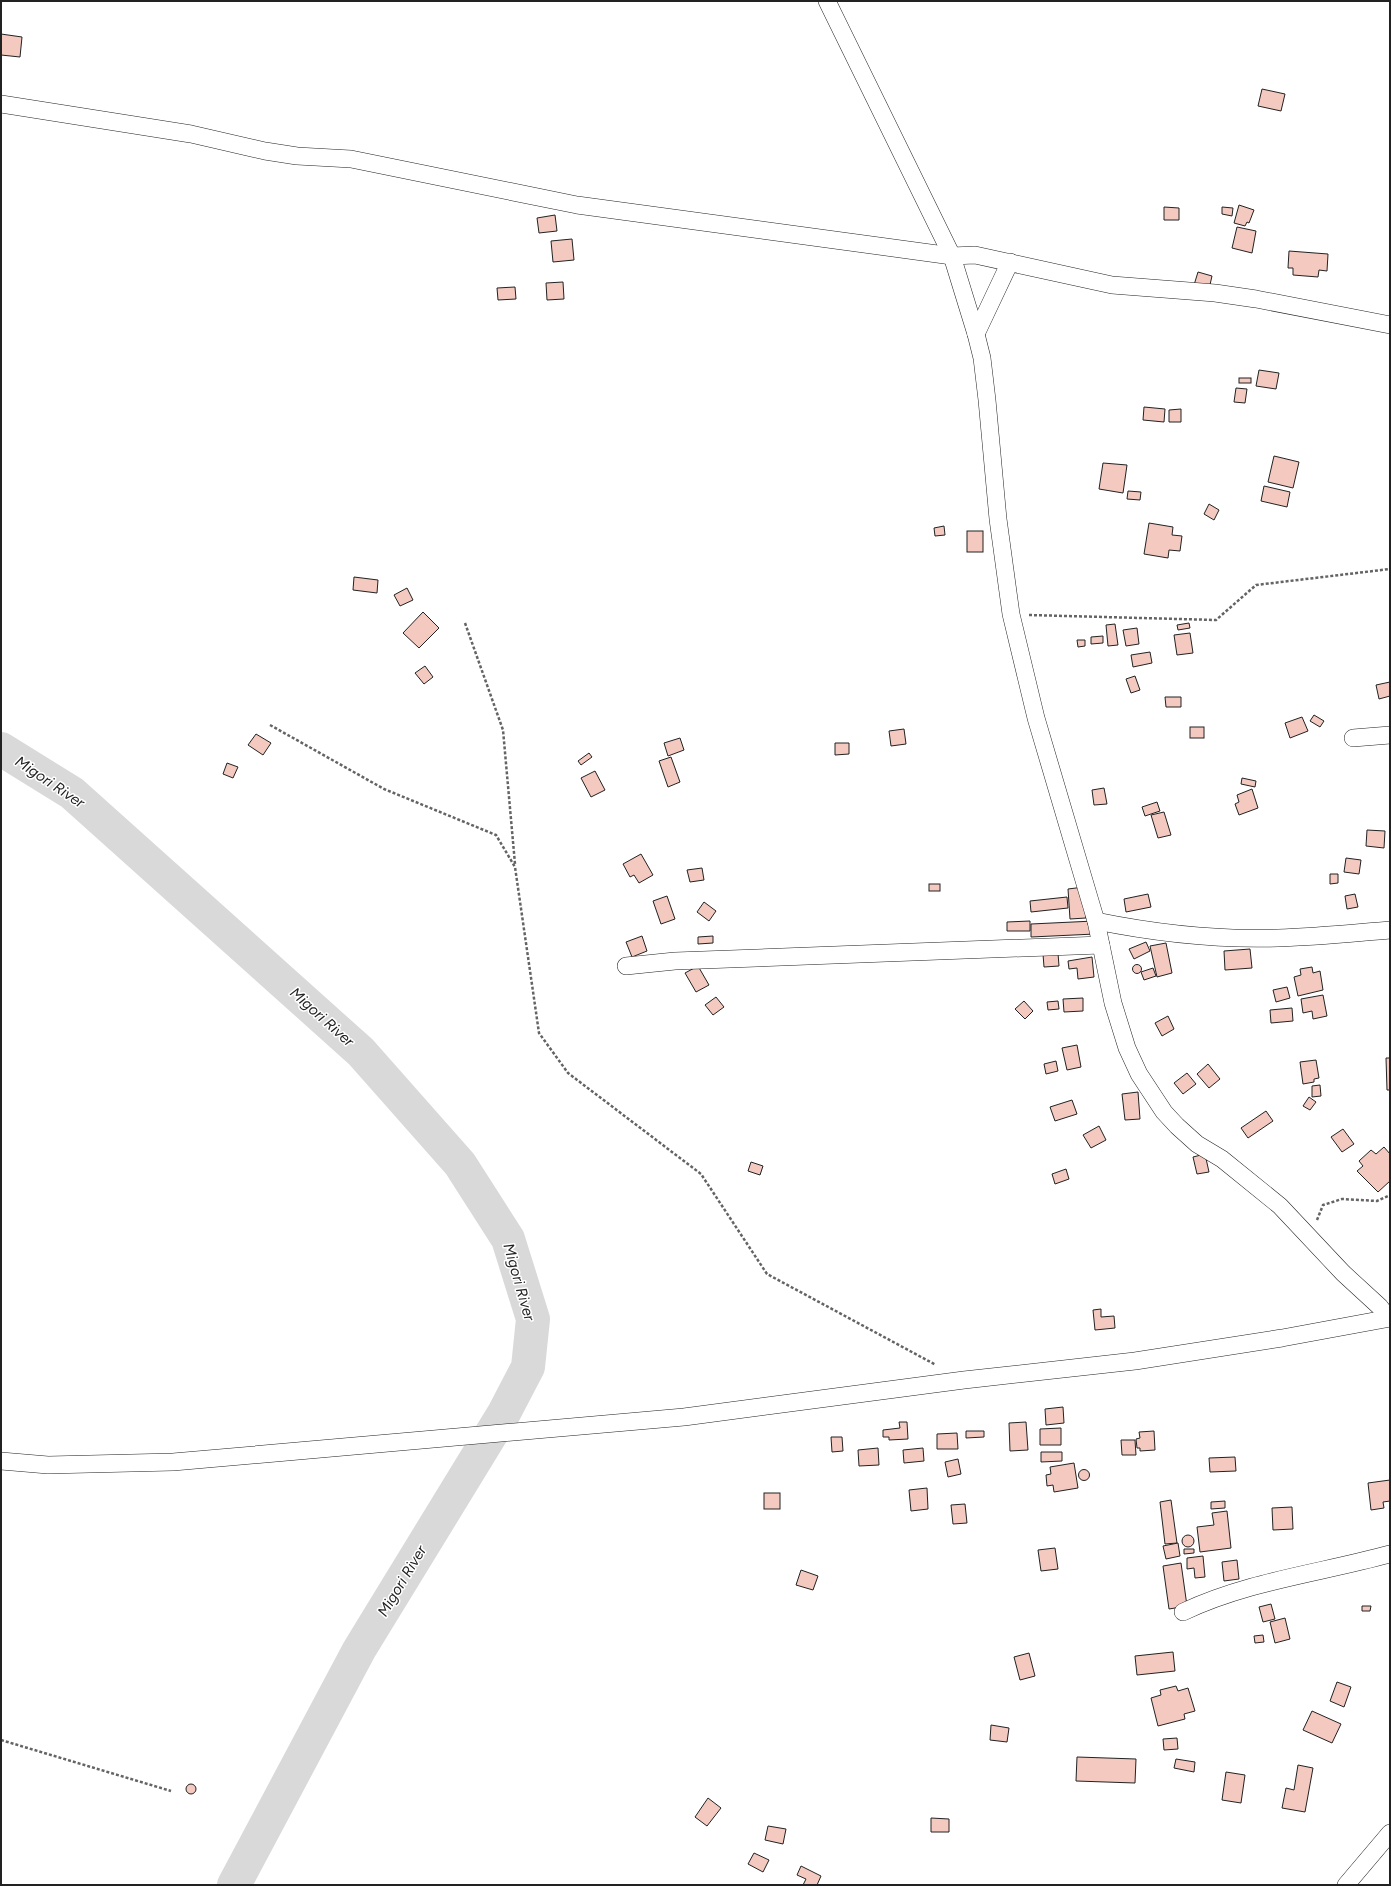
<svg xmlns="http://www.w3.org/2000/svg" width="1391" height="1886" font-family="Figtree,sans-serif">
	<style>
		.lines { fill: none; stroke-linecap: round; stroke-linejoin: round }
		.river { stroke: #d9d9d9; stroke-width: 34 }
		.building { fill: #f3c9c0; stroke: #222 }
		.minor-casing { stroke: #222; stroke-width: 18 }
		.path { stroke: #646464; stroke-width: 2.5; stroke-dasharray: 3 2; stroke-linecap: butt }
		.minor { stroke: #fff; stroke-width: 17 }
		.labels { text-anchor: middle; stroke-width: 3; stroke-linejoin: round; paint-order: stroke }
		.water-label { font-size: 15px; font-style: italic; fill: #222; stroke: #fff }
	</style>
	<rect width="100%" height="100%" fill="#fff"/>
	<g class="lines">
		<path class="river" d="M1 749 72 793 361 1052 460 1164 508 1239 533 1319 528 1367 504 1413 359 1650 234 1885"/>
	</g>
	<g class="building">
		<path d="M1 34 22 37 20 57 1 55Z"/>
		<path d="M1262 89 1285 94 1281 111 1258 106Z"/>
		<path d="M1239 205 1254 210 1249 223 1247 222 1245 226 1234 223Z"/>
		<path d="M1164 207 1179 208V220H1164Z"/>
		<path d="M1222 207 1233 208 1232 216 1222 214Z"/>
		<path d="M555 215 557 231 539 233 537 218Z"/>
		<path d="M1237 227 1256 231 1252 253 1232 248Z"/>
		<path d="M572 239 574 260 553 262 551 241Z"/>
		<path d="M1289 251 1328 254 1327 271 1319 270 1318 277 1293 275V268H1288Z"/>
		<path d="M1198 272 1212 276 1209 289 1194 285Z"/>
		<path d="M563 282 564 299 547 300 546 283Z"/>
		<path d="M515 287 516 299 498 300 497 288Z"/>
		<path d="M1259 370 1279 373 1276 389 1256 386Z"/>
		<rect x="1239" y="378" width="12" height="5"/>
		<path d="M1236 388 1247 389 1245 403 1234 402Z"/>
		<path d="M1144 407 1165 409 1164 422 1143 420Z"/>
		<path d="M1181 409V422H1169V410Z"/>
		<path d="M1274 456 1299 462 1293 488 1268 482Z"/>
		<path d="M1103 463 1127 465 1123 493 1099 489Z"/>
		<path d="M1264 486 1290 492 1287 507 1261 501Z"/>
		<path d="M1128 491 1141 492 1140 500 1127 499Z"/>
		<path d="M1209 504 1219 510 1214 520 1204 514Z"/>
		<path d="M1149 523 1173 527 1172 535 1182 536 1180 551 1169 550 1168 558 1144 554Z"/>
		<path d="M944 526 945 535 935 536 934 528Z"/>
		<rect x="967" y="531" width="16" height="21"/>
		<path d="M354 577 378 580 377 593 353 590Z"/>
		<path d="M407 588 413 600 400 606 394 595Z"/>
		<path d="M423 612 439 628 419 648 403 633Z"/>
		<path d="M1189 623 1190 628 1178 630 1177 625Z"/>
		<path d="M1115 624 1118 645 1108 646 1106 625Z"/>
		<path d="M1137 628 1139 644 1126 646 1123 630Z"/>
		<path d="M1190 633 1193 653 1177 655 1174 635Z"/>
		<path d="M1103 636V643L1091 644V637Z"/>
		<path d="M1077 640H1085V646L1078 647Z"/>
		<path d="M1150 652 1152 663 1133 667 1131 655Z"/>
		<path d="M425 666 433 677 424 684 415 673Z"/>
		<path d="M1135 676 1140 690 1131 693 1126 679Z"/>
		<path d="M1390 682V696L1379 699 1376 685Z"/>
		<path d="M1165 697H1181V707H1166Z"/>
		<path d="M1314 715 1324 721 1320 727 1310 721Z"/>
		<path d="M1302 717 1308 731 1290 738 1285 723Z"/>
		<rect x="1190" y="727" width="14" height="11"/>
		<path d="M904 729 906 744 891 746 889 731Z"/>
		<path d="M256 734 271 743 263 755 248 745Z"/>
		<path d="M680 738 684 750 668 756 664 743Z"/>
		<path d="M835 743H849V754L835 755Z"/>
		<path d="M589 753 592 757 581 765 578 761Z"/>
		<path d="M671 757 680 782 668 787 659 761Z"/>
		<path d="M227 763 238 767 233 778 223 774Z"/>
		<path d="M595 771 605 790 591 797 581 778Z"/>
		<path d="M1242 778 1256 781 1255 787 1241 784Z"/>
		<path d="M1104 788 1107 804 1094 805 1092 790Z"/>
		<path d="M1252 789 1258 808 1239 815 1235 804 1239 802 1237 795Z"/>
		<path d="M1157 802 1160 811 1145 816 1142 807Z"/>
		<path d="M1164 812 1171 835 1158 838 1151 815Z"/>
		<path d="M1367 830 1385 831 1384 848 1366 846Z"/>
		<path d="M641 854 653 875 639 883 634 875 630 877 623 864Z"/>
		<path d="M1346 858 1361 860 1359 874 1344 872Z"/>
		<path d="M702 868 704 880 690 882 687 870Z"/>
		<path d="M1330 874H1338V883L1330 884Z"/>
		<rect x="929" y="884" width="11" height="7"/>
		<path d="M1084 887 1086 918 1070 919 1068 889Z"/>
		<path d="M1148 894 1151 907 1126 912 1124 899Z"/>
		<path d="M1355 894 1358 907 1347 909 1345 896Z"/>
		<path d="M667 896 675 919 661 924 653 901Z"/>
		<path d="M1067 897 1068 908 1031 912 1030 901Z"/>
		<path d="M704 902 716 911 709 921 697 912Z"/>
		<path d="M1030 921V931H1007V922Z"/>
		<path d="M1094 921 1095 934 1031 937V924Z"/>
		<path d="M642 936 647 951 632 957 626 942Z"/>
		<path d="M713 936V943L698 944V937Z"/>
		<path d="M1146 942 1150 951 1134 959 1129 949Z"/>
		<path d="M1166 943 1172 973 1157 977 1150 946Z"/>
		<path d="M1250 949 1252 968 1225 970 1224 951Z"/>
		<path d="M1058 953 1059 966 1044 967 1043 954Z"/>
		<path d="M1092 957 1094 977 1078 979 1077 968 1069 969 1068 961Z"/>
		<circle cx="1137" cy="969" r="4.5"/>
		<path d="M698 966 709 985 696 992 685 973Z"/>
		<path d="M1312 967 1313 973 1320 971 1323 990 1298 996 1294 977 1301 975 1300 969Z"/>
		<path d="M1153 968 1156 976 1144 980 1141 972Z"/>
		<path d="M1287 987 1290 998 1276 1002 1273 990Z"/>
		<path d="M1323 995 1327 1016 1313 1019 1312 1011 1303 1013 1301 999Z"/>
		<path d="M716 997 724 1007 713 1015 705 1005Z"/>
		<path d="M1083 998V1011L1064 1012 1063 999Z"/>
		<path d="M1024 1001 1033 1011 1025 1019 1015 1009Z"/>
		<path d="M1058 1001 1059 1009 1048 1010 1047 1002Z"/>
		<path d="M1292 1008 1293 1021 1271 1023 1270 1010Z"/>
		<path d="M1168 1016 1174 1029 1162 1036 1155 1023Z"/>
		<path d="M1077 1045 1081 1067 1067 1070 1062 1048Z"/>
		<path d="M1386 1058H1390V1090H1387Z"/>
		<path d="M1316 1060 1319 1078 1314 1079V1082L1303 1084 1300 1062Z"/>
		<path d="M1056 1061 1058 1071 1046 1074 1044 1064Z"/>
		<path d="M1208 1064 1220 1079 1209 1088 1197 1074Z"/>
		<path d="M1187 1073 1196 1084 1183 1094 1174 1083Z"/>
		<path d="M1320 1085 1321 1096 1312 1097V1086Z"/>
		<path d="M1138 1092 1140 1119 1125 1120 1122 1094Z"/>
		<path d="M1309 1097 1316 1102 1310 1110 1303 1106Z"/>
		<path d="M1072 1100 1077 1114 1055 1121 1050 1107Z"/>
		<path d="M1266 1111 1273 1121 1248 1138 1241 1128Z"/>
		<path d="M1099 1126 1106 1140 1091 1148 1083 1135Z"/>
		<path d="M1343 1129 1354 1144 1342 1152 1331 1137Z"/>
		<path d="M1384 1147 1390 1154V1181L1378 1192 1357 1171 1363 1166 1359 1161 1371 1150 1376 1154Z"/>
		<path d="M1205 1154 1209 1172 1197 1174 1193 1157Z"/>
		<path d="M751 1162 763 1166 760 1175 748 1171Z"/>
		<path d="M1066 1169 1069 1179 1055 1184 1052 1174Z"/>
		<path d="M1101 1309V1317L1114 1316 1115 1328 1095 1330 1093 1310Z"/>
		<path d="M1063 1407 1064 1423 1046 1425 1045 1409Z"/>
		<path d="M899 1422H907L908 1439 889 1440V1437H883V1430L900 1428Z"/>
		<path d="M1026 1422 1028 1450 1010 1451 1009 1423Z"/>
		<path d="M1061 1428V1445H1040V1429Z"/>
		<path d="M966 1431H984V1437L966 1438Z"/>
		<path d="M1154 1431 1155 1450 1140 1451V1448H1137L1136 1439 1140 1438 1139 1432Z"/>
		<path d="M957 1433 958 1449H937V1434Z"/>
		<path d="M831 1437H842L843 1451 832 1452Z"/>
		<path d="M1121 1440H1135L1136 1455H1122Z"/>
		<path d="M878 1448 879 1465 859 1466 858 1450Z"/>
		<path d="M923 1448 924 1461 904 1463 903 1450Z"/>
		<path d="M1041 1452H1062V1461L1041 1462Z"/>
		<path d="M1235 1457 1236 1471 1210 1472 1209 1458Z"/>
		<path d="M958 1459 961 1474 948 1477 945 1462Z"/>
		<path d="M1074 1463 1078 1488 1054 1492 1053 1485 1047 1486 1046 1475 1051 1474 1050 1467Z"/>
		<circle cx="1084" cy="1475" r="5.5"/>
		<path d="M1390 1480V1501L1383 1502 1384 1508 1371 1510 1368 1483Z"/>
		<path d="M927 1488 928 1509 911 1511 909 1490Z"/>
		<rect x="764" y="1493" width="16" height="16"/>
		<path d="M1171 1500 1177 1543 1165 1544 1160 1502Z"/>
		<path d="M1225 1501V1508L1211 1509V1502Z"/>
		<path d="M965 1504 967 1523 953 1524 951 1505Z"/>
		<path d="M1292 1507 1293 1529 1273 1530 1272 1508Z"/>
		<path d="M1227 1511 1231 1548 1200 1552 1197 1527 1214 1525 1212 1513Z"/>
		<circle cx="1188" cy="1541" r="6"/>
		<path d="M1178 1543 1180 1556 1166 1559 1163 1546Z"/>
		<path d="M1055 1548 1058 1569 1041 1571 1038 1550Z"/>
		<path d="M1184 1549H1194V1553L1184 1554Z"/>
		<path d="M1203 1556 1205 1577 1195 1578 1194 1568 1187 1569V1558Z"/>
		<path d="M1237 1560 1239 1579 1224 1581 1222 1562Z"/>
		<path d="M1181 1563 1187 1606 1169 1609 1163 1566Z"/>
		<path d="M801 1570 818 1576 813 1590 796 1585Z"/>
		<path d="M1271 1604 1275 1619 1263 1622 1259 1607Z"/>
		<path d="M1362 1606H1371L1370 1611H1362Z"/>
		<path d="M1285 1618 1290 1639 1275 1643 1270 1622Z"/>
		<path d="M1263 1635 1264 1642 1255 1643 1254 1636Z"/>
		<path d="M1173 1652 1175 1671 1137 1675 1135 1656Z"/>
		<path d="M1029 1653 1035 1676 1020 1680 1014 1657Z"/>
		<path d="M1337 1682 1351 1687 1344 1707 1330 1701Z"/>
		<path d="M1176 1686 1178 1691 1188 1688 1195 1711 1184 1714 1185 1719 1158 1726 1151 1698 1161 1695 1160 1690Z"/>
		<path d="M1312 1711 1341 1724 1332 1743 1303 1730Z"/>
		<path d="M991 1725 1009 1728 1007 1742 990 1740Z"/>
		<path d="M1177 1738 1178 1749 1164 1750 1163 1739Z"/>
		<path d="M1077 1757 1136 1759 1135 1783 1076 1781Z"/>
		<path d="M1176 1759 1195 1762 1194 1772 1174 1768Z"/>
		<path d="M1298 1765 1313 1768 1305 1812 1282 1808 1286 1788 1294 1790Z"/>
		<path d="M1226 1772 1245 1775 1241 1803 1222 1800Z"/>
		<circle cx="191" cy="1789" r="5"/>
		<path d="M708 1798 721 1808 707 1826 695 1817Z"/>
		<path d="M931 1818 949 1819V1832H931Z"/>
		<path d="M768 1826 786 1829 783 1844 765 1840Z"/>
		<path d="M754 1853 769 1860 763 1872 748 1864Z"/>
		<path d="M801 1866 821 1876 817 1885H803L806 1879 797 1875Z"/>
	</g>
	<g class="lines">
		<defs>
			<g id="minor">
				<path d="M827 1 952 256 976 334 982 358 987 400 998 519 1011 614 1036 718 1096 921 1113 1003 1127 1048 1139 1074 1164 1112 1177 1126 1197 1144 1222 1159 1280 1206 1343 1273 1380 1307 1388 1318"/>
				<path d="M1 104 191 134 265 151 297 156 351 159 577 205 952 256 975 255 1112 285 1215 293 1256 299 1390 325"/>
				<path d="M976 334 1010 262"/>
				<path d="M1353 738 1390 735"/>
				<path d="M1096 921C1155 933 1217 940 1278 938 1315 937 1353 933 1390 930"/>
				<path d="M626 966 675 961 1101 945"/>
				<path d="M1 1461 48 1465 173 1462 684 1417 964 1380 1135 1361 1282 1338 1390 1318"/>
				<path d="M1183 1612C1248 1581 1321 1573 1390 1554"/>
				<path d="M1346 1885 1390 1833"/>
			</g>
		</defs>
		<use href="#minor" class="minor-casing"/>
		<g class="path">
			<path d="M1029 615 1216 620 1256 585 1390 569"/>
			<path d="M465 623 503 730 515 864"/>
			<path d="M270 725 384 789 496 835 515 867 539 1033 568 1073 701 1174 767 1274 936 1365"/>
			<path d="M1317 1220 1323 1205 1342 1199 1377 1201 1390 1195"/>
			<path d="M1 1740 171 1791"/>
		</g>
		<use href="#minor" class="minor"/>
	</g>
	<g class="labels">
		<g class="water-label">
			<text transform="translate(50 782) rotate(34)" y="5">Migori River</text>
			<text transform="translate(322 1017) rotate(42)" y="5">Migori River</text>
			<text transform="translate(519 1282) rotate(74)" y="5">Migori River</text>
			<text transform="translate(402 1581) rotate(-59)" y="5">Migori River</text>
		</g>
	</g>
	<rect width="1391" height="1886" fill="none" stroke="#222222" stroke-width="4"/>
</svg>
